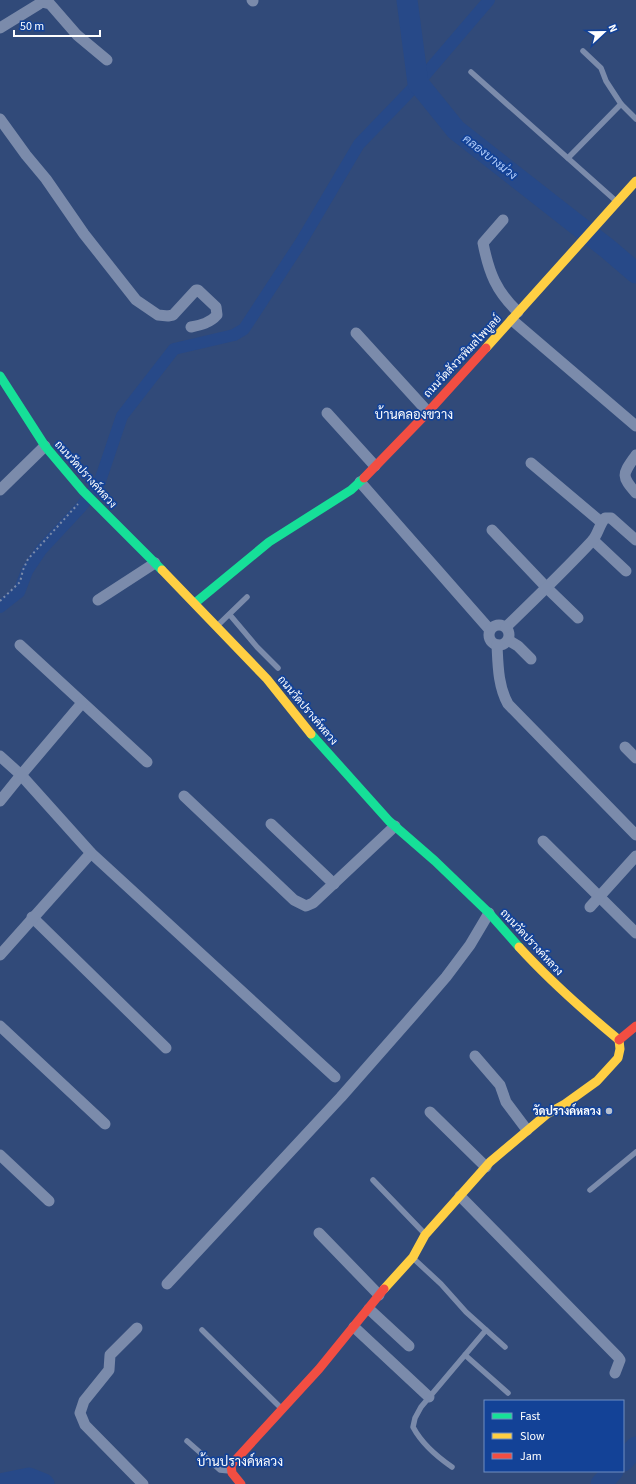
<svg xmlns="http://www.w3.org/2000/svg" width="636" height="1484" font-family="'Source Sans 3',Sarabun,sans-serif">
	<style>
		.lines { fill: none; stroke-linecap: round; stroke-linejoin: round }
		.canal { stroke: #274988; stroke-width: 12 }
		.river { stroke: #274988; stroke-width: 21 }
		.path { stroke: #7b8bab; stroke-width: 2; stroke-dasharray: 2 3; stroke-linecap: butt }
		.lane { stroke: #7b8bab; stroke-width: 5.5 }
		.street { stroke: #7b8bab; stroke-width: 11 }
		.fast { stroke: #16e098; stroke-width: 9 }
		.slow { stroke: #ffcf43; stroke-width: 9 }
		.jam { stroke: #f24e42; stroke-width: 9 }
		.poi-dot { fill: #b7c0d0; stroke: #134297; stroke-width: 1.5 }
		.labels { text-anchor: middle; stroke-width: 3.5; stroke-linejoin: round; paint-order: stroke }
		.street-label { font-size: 11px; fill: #fff; stroke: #134297 }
		.poi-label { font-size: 11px; font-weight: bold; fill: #fff; stroke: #134297; text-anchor: end }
		.water-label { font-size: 12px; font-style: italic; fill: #b0ccfa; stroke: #134297 }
		.quarter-label { font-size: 13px; fill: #fff; stroke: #134297 }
	</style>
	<rect width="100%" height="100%" fill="#314a79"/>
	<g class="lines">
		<path class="canal" d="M0 607 19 592 27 571 41 550 81 507 100 481 122 416 174 349 234 335 244 329 301 242 359 144 418 83 489 0"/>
		<g class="river">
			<path d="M407 0 418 83 456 130 608 249 636 273"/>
			<path d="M623 1461 636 1447"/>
			<path d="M0 1484 29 1478 44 1484"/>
			<path d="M601 1484 613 1471"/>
		</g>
		<path class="path" d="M0 601 20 582 23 570 28 559 78 504"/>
		<g class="lane">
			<path d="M583 51 601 68 606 81 621 104 636 119"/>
			<path d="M471 72 616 201"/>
			<path d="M568 158 621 104"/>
			<path d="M230 615 257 647 278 668"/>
			<path d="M217 626 247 597"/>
			<path d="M373 1180 424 1233"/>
			<path d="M590 1190 636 1152"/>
			<path d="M414 1259 441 1284 466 1312 505 1347"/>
			<path d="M202 1330 281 1408"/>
			<path d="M465 1355 508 1393"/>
			<path d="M187 1441 220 1470 230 1471"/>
			<path d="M452 1467C436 1456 422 1444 413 1427L415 1418 421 1407 486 1330"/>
		</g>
		<g class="street">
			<path d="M252 0 253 1"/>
			<path d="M0 28 39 4 42 2 50 4 77 35 107 60"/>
			<path d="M0 119 26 155 46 179 84 234 136 300 158 315 168 316 173 315 196 290H198L216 307 217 315C210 323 201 325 191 327"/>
			<path d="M503 220 483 243C489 273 496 291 518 312"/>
			<path d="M512 320 636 426"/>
			<path d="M356 333 428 412"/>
			<path d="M327 413 375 466"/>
			<path d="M636 455C623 474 620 475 636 493"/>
			<path d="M531 463 601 522"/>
			<path d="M360 482 490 630"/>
			<path d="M0 490 45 446"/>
			<path d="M492 530 547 588 578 618"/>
			<path d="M593 540 626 571"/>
			<path d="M98 600 155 563"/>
			<circle cx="499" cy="635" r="10"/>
			<path d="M506 627C535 599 564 571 592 541 598 535 599 525 605 518H611L636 540"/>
			<path d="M508 640 518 646 531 659"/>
			<path d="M20 645 147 762"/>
			<path d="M497 645C498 665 498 686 508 704L636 835"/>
			<path d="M625 747 636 758"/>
			<path d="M0 756 21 775 91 853 335 1077"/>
			<path d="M184 796 294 900 306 906 313 903 395 826"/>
			<path d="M0 801 21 775 82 703"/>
			<path d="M271 824 334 884"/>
			<path d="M543 841 636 933"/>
			<path d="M590 907 636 856"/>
			<path d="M32 917 166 1048"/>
			<path d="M0 955 91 853"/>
			<path d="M0 1026 105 1124"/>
			<path d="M475 1056 500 1085 506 1102 527 1130"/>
			<path d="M430 1112 486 1167"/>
			<path d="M0 1155 49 1201"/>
			<path d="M460 1196 618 1357 620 1360 615 1373"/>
			<path d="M319 1233 379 1295"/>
			<path d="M167 1284 341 1097 414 1014 446 977 470 945 489 913"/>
			<path d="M369 1309 409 1346"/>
			<path d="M354 1327 429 1397"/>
			<path d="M137 1328 110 1355 109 1370 84 1401 80 1413 85 1425 143 1484"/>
		</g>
		<g class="fast">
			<path d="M0 376 45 446 83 491 162 570"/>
			<path d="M195 603 269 542 351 490 364 478"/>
			<path d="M311 734 389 821 435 861 489 913 519 947"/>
		</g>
		<g class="slow">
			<path d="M486 348 636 181"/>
			<path d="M162 570 267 679 311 734"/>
			<path d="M519 947C550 981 584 1011 619 1040"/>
			<path d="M384 1289 413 1257 425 1235 490 1162 547 1114 565 1104 597 1081 618 1058 620 1049 619 1040"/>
		</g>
		<g class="jam">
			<path d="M364 478 428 412 486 348"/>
			<path d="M619 1040 636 1026"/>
			<path d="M241 1484 232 1473 231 1465 319 1369 384 1289"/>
		</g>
	</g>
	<circle class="poi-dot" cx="609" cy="1111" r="4"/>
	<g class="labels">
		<g class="street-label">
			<text transform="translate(462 356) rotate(-47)" y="4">ถนนวัดสังวรพิมลไพบูลย์</text>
			<text transform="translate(86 474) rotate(48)" y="4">ถนนวัดปรางค์หลวง</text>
			<text transform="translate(308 710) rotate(50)" y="4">ถนนวัดปรางค์หลวง</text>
			<text transform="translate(532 942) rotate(47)" y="4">ถนนวัดปรางค์หลวง</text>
		</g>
		<g class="poi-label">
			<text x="601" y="1115">วัดปรางค์หลวง</text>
		</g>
		<g class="water-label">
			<text transform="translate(490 157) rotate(38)" y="4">คลองบางม่วง</text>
		</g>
		<g class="quarter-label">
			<text x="414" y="419">บ้านคลองขวาง</text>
			<text x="240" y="1466">บ้านปรางค์หลวง</text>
		</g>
	</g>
	<rect x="484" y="1400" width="140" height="72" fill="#134297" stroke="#718ec1"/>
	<rect x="492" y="1413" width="20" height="6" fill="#16e098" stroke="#718ec1"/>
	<text x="520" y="1420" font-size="12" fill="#ffffff">Fast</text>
	<rect x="492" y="1433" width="20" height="6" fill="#ffcf43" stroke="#718ec1"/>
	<text x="520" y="1440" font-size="12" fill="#ffffff">Slow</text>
	<rect x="492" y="1453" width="20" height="6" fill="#f24e42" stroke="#718ec1"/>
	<text x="520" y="1460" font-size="12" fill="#ffffff">Jam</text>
	<g transform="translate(604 32) rotate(68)" stroke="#134297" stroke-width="3" paint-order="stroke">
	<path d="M0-3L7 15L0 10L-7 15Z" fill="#ffffff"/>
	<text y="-6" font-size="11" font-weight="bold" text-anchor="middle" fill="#ffffff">N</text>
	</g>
	<path d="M14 30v6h86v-6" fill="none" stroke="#ffffff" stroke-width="2"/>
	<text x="20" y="30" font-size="12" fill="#ffffff" stroke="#134297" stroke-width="3" paint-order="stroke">50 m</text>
</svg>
